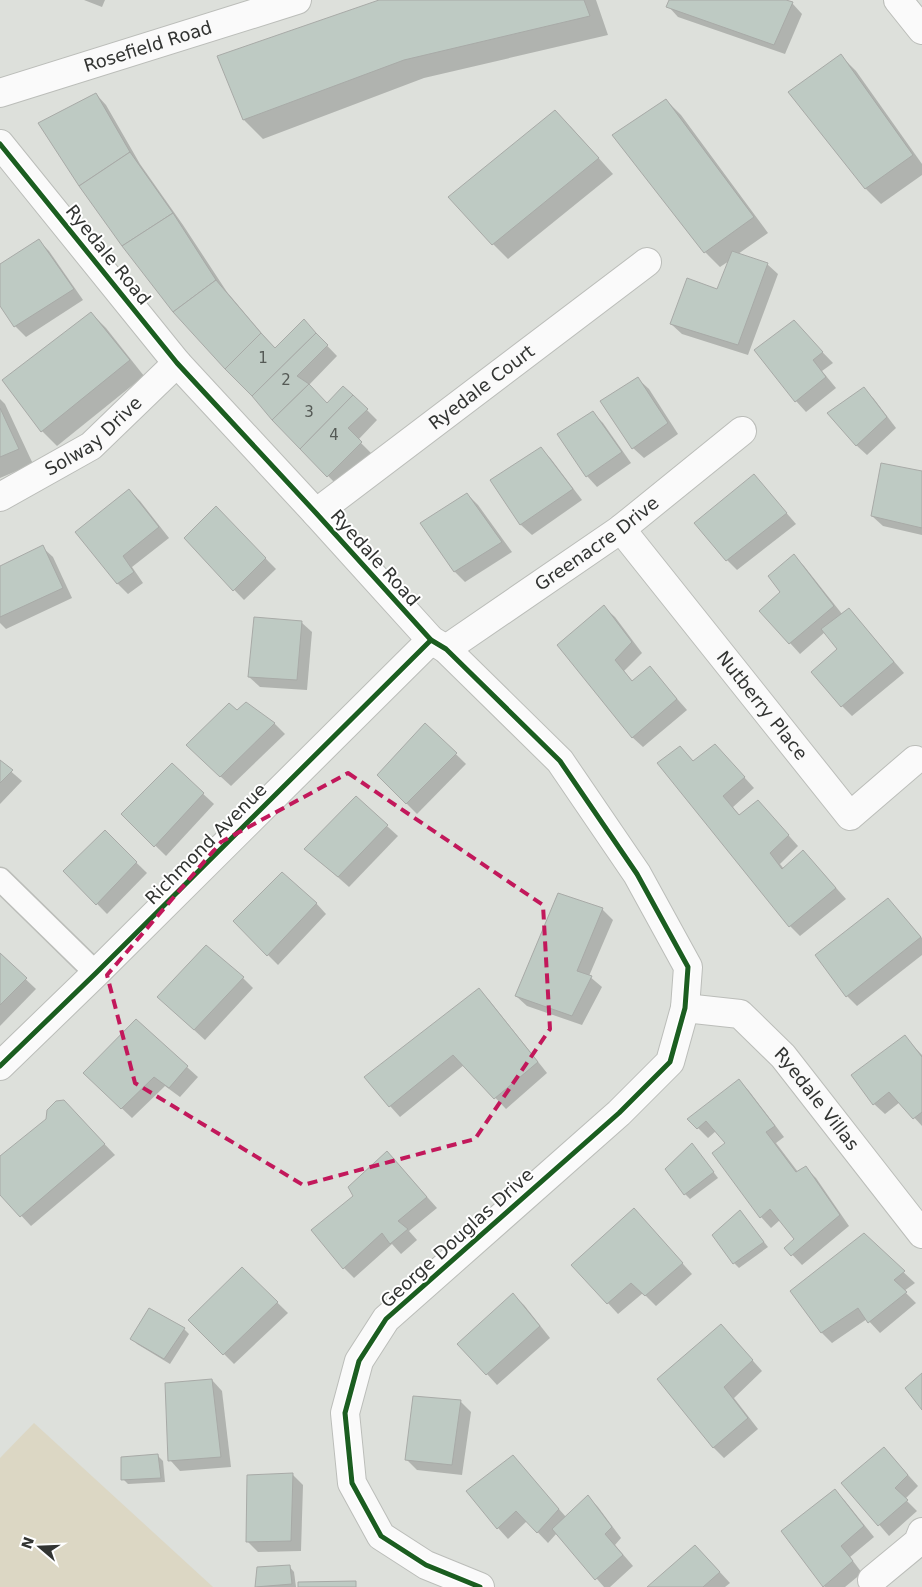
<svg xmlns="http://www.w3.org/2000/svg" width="922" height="1587" font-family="'DejaVu Sans',sans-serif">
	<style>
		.green { fill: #dcd7c4 }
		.shadow { fill: #0003 }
		.building { fill: #becac3; stroke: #a8aaa7 }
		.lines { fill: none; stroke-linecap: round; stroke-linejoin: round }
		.service-casing { stroke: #bbbdb9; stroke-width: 25 }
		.minor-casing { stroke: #bbbdb9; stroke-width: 30 }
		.service { stroke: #fafafa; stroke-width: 22 }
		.minor { stroke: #fafafa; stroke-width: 28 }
		.cycleway-casing { stroke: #fff; stroke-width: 8 }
		.cycleway { stroke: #1b5e20; stroke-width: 5 }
		.marked { fill: none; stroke: #c2185b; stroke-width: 4; stroke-dasharray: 10 6; stroke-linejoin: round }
		.labels { text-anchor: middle; stroke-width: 4; stroke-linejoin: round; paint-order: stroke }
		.number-label { font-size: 15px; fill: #555a56 }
		.street-label { font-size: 18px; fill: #323432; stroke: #fff }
	</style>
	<rect width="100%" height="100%" fill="#dde0db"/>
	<path class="green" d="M34 1423 213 1587H0V1458Z"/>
	<g class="shadow">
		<path d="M84 0H105L102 7Z"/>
		<path d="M383 0H596L608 35 424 78 263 139 244 120 219 57Z"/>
		<path d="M670 0H782L792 3 802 14 785 54 678 17 668 6Z"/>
		<path d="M841 56 856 71 922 164V175L881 204 866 189 790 93Z"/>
		<path d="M96 94 106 105 140 164 183 225 227 292 275 349 314 332 337 356 308 386 327 404 367 410 377 420 358 440 371 453 338 486 273 420Z"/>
		<path d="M666 100 681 115 768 233 738 254 767 264 778 274 748 355 682 334 671 324 718 290 729 261 720 267 705 252Z"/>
		<path d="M570 126 613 174 508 259 493 244Z"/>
		<path d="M39 241 49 251 83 300 26 337 15 326 0 304V265Z"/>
		<path d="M91 313 106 328 144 376 57 446 42 431Z"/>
		<path d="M804 333 833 363 822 371 836 388 806 412 796 401 755 351Z"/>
		<path d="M638 379 649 389 678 434 644 458 633 448Z"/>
		<path d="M864 389 874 399 896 428 867 455 856 445Z"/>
		<path d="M0 399 5 404 33 464 0 478Z"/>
		<path d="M593 413 603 423 631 463 597 487 587 476 559 434Z"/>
		<path d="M541 449 551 459 582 500 532 535 521 525 492 481Z"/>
		<path d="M922 473V535L883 526 872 516Z"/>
		<path d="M754 475 796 524 737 570 727 560Z"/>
		<path d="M129 490 140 501 169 538 132 567 143 583 128 594 118 584 77 532Z"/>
		<path d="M467 494 478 505 512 552 465 582 455 572 422 523Z"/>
		<path d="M216 508 276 569 244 600 185 539Z"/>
		<path d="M42 547 53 557 72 598 6 629 0 623V567Z"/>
		<path d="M794 556 804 566 842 614 849 609 904 673 852 716 842 706 839 649 825 632 800 654 761 611 782 593Z"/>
		<path d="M604 607 615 617 642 653 624 671 633 682 650 668 687 710 643 747 632 737 559 645Z"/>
		<path d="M301 622 312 632 307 690 260 687 249 677Z"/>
		<path d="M246 703 275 724 285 734 231 786 198 756Z"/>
		<path d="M425 724 466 764 417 814 378 775Z"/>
		<path d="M680 747 694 762 725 756 754 788 733 807 740 816 768 812 798 846 780 864 784 869 813 862 846 899 800 936 790 926Z"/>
		<path d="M0 762 22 781 0 804Z"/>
		<path d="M172 765 214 804 166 856 123 814Z"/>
		<path d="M356 798 398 836 349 887 306 849Z"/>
		<path d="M105 832 147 873 107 914 65 871Z"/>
		<path d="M888 900 922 938V955L857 1006 847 996Z"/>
		<path d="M316 903 326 914 278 965 235 922Z"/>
		<path d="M602 909 613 920 589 976 602 987 582 1025 527 1006 516 996Z"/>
		<path d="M0 955 36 989 0 1026Z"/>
		<path d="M243 978 253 988 205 1040 169 1007Z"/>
		<path d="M478 989 489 1000 547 1073 506 1109 464 1065 400 1117 390 1106Z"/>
		<path d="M136 1021 198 1077 180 1097 165 1086 132 1118 95 1083Z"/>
		<path d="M905 1037 922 1055V1126L900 1102 885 1114 874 1104Z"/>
		<path d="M739 1080 749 1091 784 1137 776 1143 798 1172 806 1168 816 1178 849 1226 802 1265 786 1248 795 1240 780 1220 771 1228 761 1217 714 1153 727 1143 716 1131 708 1138 689 1119Z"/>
		<path d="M74 1112 115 1155 31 1226 0 1193V1157Z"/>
		<path d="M697 1150 718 1178 690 1199 685 1194Z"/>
		<path d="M387 1152 437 1208 409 1231 417 1240 401 1254 392 1244 354 1278 344 1268 355 1196Z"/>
		<path d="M740 1211 768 1247 739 1268 734 1263Z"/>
		<path d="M644 1220 692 1274 656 1306 643 1293 618 1314 573 1265Z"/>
		<path d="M864 1235 915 1283 904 1291 916 1303 880 1333 867 1319 832 1343 822 1333 792 1291Z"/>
		<path d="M242 1268 288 1313 234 1364 190 1320Z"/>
		<path d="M513 1295 524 1305 550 1338 497 1385 487 1374Z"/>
		<path d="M149 1310 184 1329 189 1334 170 1364 137 1344 132 1338Z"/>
		<path d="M732 1337 762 1371 734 1398 758 1429 724 1458 713 1447Z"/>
		<path d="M212 1380 222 1391 231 1467 180 1471 170 1460Z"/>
		<path d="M461 1402 471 1412 462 1475 417 1470 406 1459Z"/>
		<path d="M884 1448 918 1486 905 1499 917 1511 889 1536 843 1483Z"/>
		<path d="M158 1456 163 1461 165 1482 128 1484 123 1479Z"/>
		<path d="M513 1457 566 1517 588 1497 598 1507 621 1538 615 1545 633 1566 610 1587H604L557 1533 548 1543 527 1521 508 1539 498 1528 468 1491Z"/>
		<path d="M293 1475 303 1485 301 1551 258 1552 247 1541 248 1476Z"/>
		<path d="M835 1491 845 1501 874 1537 850 1557 862 1573 845 1587H825L783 1531Z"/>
		<path d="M706 1557 730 1583 725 1587H649Z"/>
		<path d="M289 1566 294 1572 296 1587H256Z"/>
	</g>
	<g class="building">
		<path d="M379 0H584L590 16 404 60 243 120 217 56Z"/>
		<path d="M669 0H786L793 2 774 45 666 7Z"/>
		<path d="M841 54 913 155 865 189 788 92Z"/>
		<path d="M96 93 130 152 79 186 38 123Z"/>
		<path d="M666 99 754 217 704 253 612 135Z"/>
		<path d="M555 110 599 158 492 245 448 197Z"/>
		<path d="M130 152 173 213 122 246 79 186Z"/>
		<path d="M173 213 216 280 173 312 122 246Z"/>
		<path d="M39 239 74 289 14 327 0 306V264Z"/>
		<path d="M732 251 768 263 738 345 670 324 687 278 717 289Z"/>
		<path d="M216 280 261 333 225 369 173 312Z"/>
		<path d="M91 312 130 360 41 432 2 380Z"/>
		<path d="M304 319 316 333 252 396 225 369 261 333 275 348Z"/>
		<path d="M794 320 823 352 813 360 826 377 795 402 754 350Z"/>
		<path d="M316 333 328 345 297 376 309 384 272 420 252 396Z"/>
		<path d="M638 377 668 423 632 449 600 401Z"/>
		<path d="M309 384 327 403 343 386 353 395 300 449 272 420Z"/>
		<path d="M864 387 887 417 856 446 827 413Z"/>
		<path d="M353 395 368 409 348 428 362 442 327 477 300 449Z"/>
		<path d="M0 408 19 449 0 457Z"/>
		<path d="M593 411 622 452 586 477 557 434Z"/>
		<path d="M541 447 573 489 520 525 490 480Z"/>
		<path d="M881 463 922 471V528L871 516Z"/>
		<path d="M754 474 787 513 726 561 694 523Z"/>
		<path d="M129 489 159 527 123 556 134 572 117 584 75 532Z"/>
		<path d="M467 493 502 542 454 572 420 523Z"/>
		<path d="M216 506 266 558 233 591 184 538Z"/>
		<path d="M43 545 63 588 0 617V566Z"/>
		<path d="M794 554 834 606 789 644 759 611 780 592 768 576Z"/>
		<path d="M604 605 632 642 615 660 632 681 650 666 677 699 632 738 557 645Z"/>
		<path d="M849 608 894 662 841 707 811 672 837 649 821 629Z"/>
		<path d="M254 617 302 621 297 680 248 677Z"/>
		<path d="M246 702 275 723 220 777 186 745 229 703 237 710Z"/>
		<path d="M425 723 457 753 406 804 377 775Z"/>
		<path d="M715 744 745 777 723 796 739 815 758 800 789 835 770 853 782 869 803 850 836 888 789 927 657 763 680 746 693 761Z"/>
		<path d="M0 760 13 770 0 783Z"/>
		<path d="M172 763 204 793 154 847 121 814Z"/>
		<path d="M356 796 388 825 338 877 304 849Z"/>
		<path d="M105 830 137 862 96 905 63 871Z"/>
		<path d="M282 872 317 903 267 956 233 921Z"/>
		<path d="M558 893 603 908 577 971 592 976 572 1016 515 996Z"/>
		<path d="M888 898 921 937 846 997 815 955Z"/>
		<path d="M206 945 244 977 194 1030 157 997Z"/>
		<path d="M0 953 27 978 0 1005Z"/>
		<path d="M479 988 538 1062 494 1099 453 1055 389 1107 364 1077Z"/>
		<path d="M136 1019 188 1066 169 1088 154 1077 121 1109 83 1073Z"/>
		<path d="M905 1035 922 1057V1112L913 1119 889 1092 873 1105 851 1075Z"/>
		<path d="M739 1079 775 1126 766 1132 796 1172 806 1166 840 1215 791 1256 784 1248 794 1239 770 1209 760 1218 712 1153 725 1143 706 1121 697 1129 687 1119Z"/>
		<path d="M64 1100 105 1144 20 1217 0 1195V1156L46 1119 47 1110 56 1101Z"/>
		<path d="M692 1143 714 1172 684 1195 665 1169Z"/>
		<path d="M387 1151 427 1197 398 1221 408 1229 390 1244 382 1233 343 1269 311 1230 353 1196 348 1187Z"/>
		<path d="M634 1208 683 1263 645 1296 631 1283 607 1304 571 1265Z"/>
		<path d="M740 1210 764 1242 733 1264 712 1235Z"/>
		<path d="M864 1233 905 1271 894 1280 907 1292 868 1323 858 1308 821 1333 790 1291Z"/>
		<path d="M242 1267 278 1302 223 1355 188 1320Z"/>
		<path d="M513 1293 540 1326 486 1375 457 1344Z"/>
		<path d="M149 1308 185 1328 164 1359 130 1339Z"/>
		<path d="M721 1324 753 1360 724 1387 748 1418 713 1448 657 1379Z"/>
		<path d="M922 1373V1410L905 1388Z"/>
		<path d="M212 1379 221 1457 168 1461 165 1383Z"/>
		<path d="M413 1396 461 1400 452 1465 405 1460Z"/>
		<path d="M884 1447 908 1475 895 1488 908 1500 878 1526 841 1483Z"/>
		<path d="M158 1454 161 1478 121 1480V1457Z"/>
		<path d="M513 1455 559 1509 537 1533 516 1511 497 1529 466 1491Z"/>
		<path d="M293 1473 291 1541 246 1542 247 1475Z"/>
		<path d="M835 1489 864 1526 841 1546 853 1561 823 1587 781 1531Z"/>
		<path d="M588 1495 612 1527 605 1534 623 1555 595 1580 552 1529Z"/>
		<path d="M695 1545 720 1572 703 1587H647Z"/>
		<path d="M290 1565 292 1584 255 1587 257 1567Z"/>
		<path d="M356 1581V1587H298V1582Z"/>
	</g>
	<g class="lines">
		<defs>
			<path id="service" d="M0 879 96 973"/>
			<g id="minor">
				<path d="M898 0 922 30"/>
				<path id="s1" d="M0 93 297 0"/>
				<path d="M0 144 177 363 316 513 431 640 446 649 560 761 637 874 688 967 685 1008 670 1062 619 1113 386 1319 359 1361 345 1413 352 1483 381 1536 426 1565 480 1587"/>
				<path id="s2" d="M0 497 91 446 177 363"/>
				<path id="s3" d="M316 513 647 262"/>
				<path id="s4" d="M621 529 850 816 915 760"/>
				<path id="s5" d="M446 649 621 529 742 431"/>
				<path id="s6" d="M685 1008 740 1014 783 1056 922 1234"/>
				<path d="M0 1066 96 973 431 640"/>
				<path d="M872 1580 918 1542 922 1532"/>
			</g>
		</defs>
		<use href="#service" class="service-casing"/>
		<use href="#minor" class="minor-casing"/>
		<use href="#service" class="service"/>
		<use href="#minor" class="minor"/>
		<defs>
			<g id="cycleway">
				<path d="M0 144 177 363 316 513 431 640 446 649 560 761 637 874 688 967 685 1008 670 1062 619 1113 386 1319 359 1361 345 1413 352 1483 381 1536 426 1565 480 1587"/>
				<path d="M0 1066 96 973 431 640"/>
			</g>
		</defs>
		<use href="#cycleway" class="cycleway-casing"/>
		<use href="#cycleway" class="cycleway"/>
	</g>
	<path class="marked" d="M348 773 543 905 550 1029 475 1139 303 1185 135 1083 107 975 221 842Z"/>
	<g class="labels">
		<g class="number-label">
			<text x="263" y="363">1</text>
			<text x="286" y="385">2</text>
			<text x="309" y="417">3</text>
			<text x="334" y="440">4</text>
		</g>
		<g class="street-label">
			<text dy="6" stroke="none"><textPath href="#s1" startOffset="155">Rosefield Road</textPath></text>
			<text transform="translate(108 255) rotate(51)" y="6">Ryedale Road</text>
			<text dy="6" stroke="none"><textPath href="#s3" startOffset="208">Ryedale Court</textPath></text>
			<text dy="6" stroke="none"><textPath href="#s2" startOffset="112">Solway Drive</textPath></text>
			<text dy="6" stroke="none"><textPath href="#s5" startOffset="184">Greenacre Drive</textPath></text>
			<text transform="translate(375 558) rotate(48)" y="6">Ryedale Road</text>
			<text dy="6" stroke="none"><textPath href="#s4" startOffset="226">Nutberry Place</textPath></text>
			<text transform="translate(206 844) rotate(-45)" y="6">Richmond Avenue</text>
			<text dy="6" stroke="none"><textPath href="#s6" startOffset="170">Ryedale Villas</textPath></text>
			<text transform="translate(457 1238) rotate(-42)" y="6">George Douglas Drive</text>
		</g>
	</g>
	<g transform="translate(40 1547) rotate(289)" stroke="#ffffff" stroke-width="4" paint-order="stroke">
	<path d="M0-4L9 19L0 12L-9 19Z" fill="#323432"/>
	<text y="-8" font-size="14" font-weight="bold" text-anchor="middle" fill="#323432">N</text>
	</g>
</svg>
